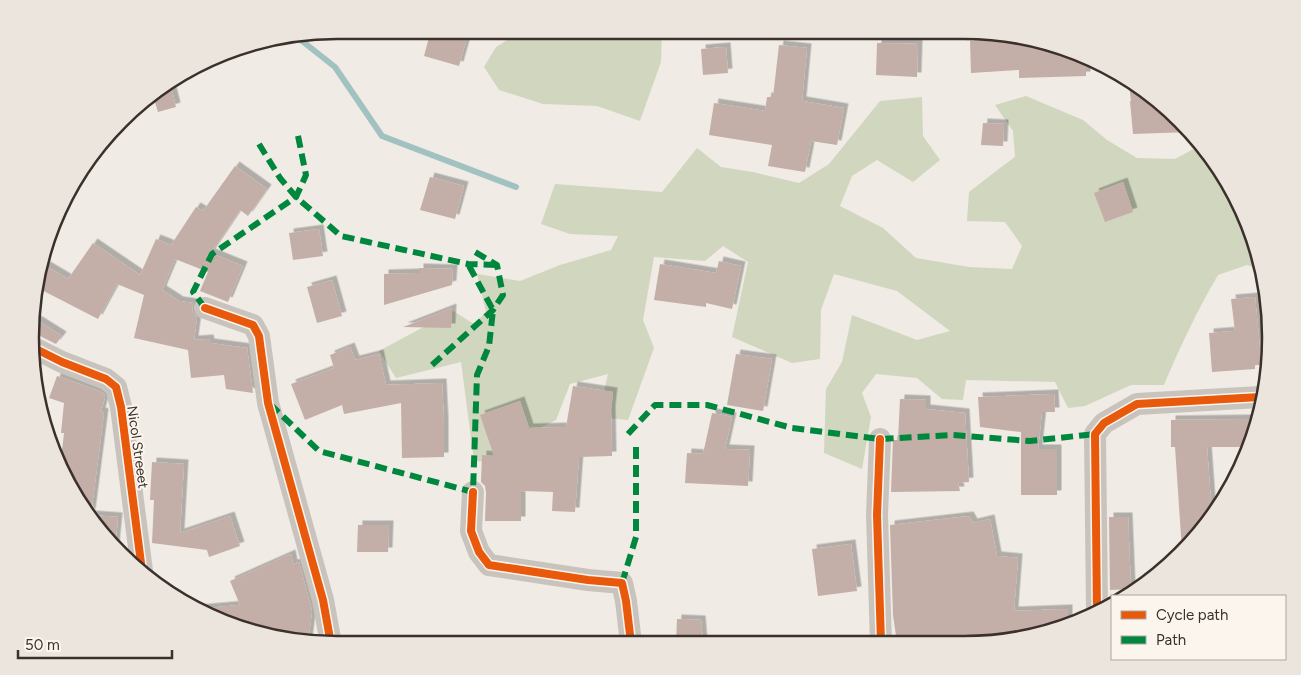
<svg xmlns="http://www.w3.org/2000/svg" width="1301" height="675" font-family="Figtree,sans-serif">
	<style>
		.green { fill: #d1d6bf }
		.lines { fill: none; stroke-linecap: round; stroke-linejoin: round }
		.stream { stroke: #a1c2c1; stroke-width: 6 }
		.building { fill: #c3afa7; filter: url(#shadow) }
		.minor { stroke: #c9c3be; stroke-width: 22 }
		.quiet { stroke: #00873e; stroke-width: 6; stroke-dasharray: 12 6; stroke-linecap: butt }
		.cycleway-casing { stroke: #fbf5ee; stroke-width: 11 }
		.cycleway { stroke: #e8590c; stroke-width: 8 }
		.labels { text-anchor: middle; stroke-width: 4; stroke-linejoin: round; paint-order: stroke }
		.street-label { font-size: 14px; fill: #3b302b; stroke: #fbf5ee }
		.rim { fill: none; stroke: #3b302b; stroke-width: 2.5 }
	</style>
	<defs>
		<filter id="shadow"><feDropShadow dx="4.5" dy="-4.5" stdDeviation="0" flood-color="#0004"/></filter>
	</defs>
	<rect width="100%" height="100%" fill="#f0ebe5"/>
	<g class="green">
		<path d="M523 30H662L661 62 640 121 597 106 543 104 499 90 484 67 496 47Z"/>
		<path d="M1026 96 1083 120 1107 140 1137 158 1175 159 1201 145 1255 238 1259 269 1247 265 1218 275C1197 311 1180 347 1164 385H1131L1085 406 1068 408 1055 382 966 380 963 400 942 399 917 378 876 374 862 393 871 417 862 469 824 453 826 389 842 362 852 315 917 340 950 331 897 291 834 274 821 310 820 359 792 363 732 337 748 262 723 246 705 261 654 257 643 320 654 348 628 420 598 417 608 374 570 384 556 420 524 436 512 462 474 461 461 362 396 378 379 351 453 311 474 324 486 312 477 274 520 281 560 265 611 250 618 236 570 234 541 224 555 184 662 192 697 148 721 167 753 172 799 183 829 164 880 101 922 97 923 136 940 160 913 182 877 160 852 176 840 206 883 228 916 258 969 267 1012 269 1022 246 1005 222 967 221 969 192 1000 168 1015 157 1013 131 995 105Z"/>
	</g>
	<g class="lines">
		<path class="stream" d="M297 37 335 67 382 136 516 187"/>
	</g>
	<g class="building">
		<path d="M431 30H453L468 34 459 66 424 56Z"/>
		<path d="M1000 40V42L1021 41 1086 58V76L1019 78V70L971 73 970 41Z"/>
		<path d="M877 43 918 44 917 77 876 75Z"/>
		<path d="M779 45 807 48 802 101 844 108 837 145 811 141 805 172 768 166 772 145 709 135 714 103 765 111 767 97H773Z"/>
		<path d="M726 47 728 73 703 75 701 49Z"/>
		<path d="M170 83 176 107 158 112 152 93Z"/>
		<path d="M1129 84 1168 114 1191 132 1133 134 1130 101H1131Z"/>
		<path d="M983 123 1004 124 1003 146 981 145Z"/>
		<path d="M235 166 267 189 248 216 240 210 211 253 243 266 228 302 200 291 208 272 175 259 162 290 179 301 193 303 192 311 197 318 194 340 209 339 210 343 247 348 253 393 226 389 224 375 191 378 188 350 134 338 144 295 117 284 98 319 36 287V282L46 266 68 279 93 243 140 275 156 239 171 245 196 207 203 211Z"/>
		<path d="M430 177 464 186 455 219 420 210Z"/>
		<path d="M1123 182 1133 212 1105 222 1094 193Z"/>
		<path d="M319 229 323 256 293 260 289 233Z"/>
		<path d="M719 261 741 266 732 309 706 303V307L654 300 660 264 716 273Z"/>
		<path d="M419 268 453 269 452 285 384 305V274L419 273Z"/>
		<path d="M332 280 342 316 317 323 307 287Z"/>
		<path d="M1255 297 1260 349H1264L1265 365H1255V369L1212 372 1209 333 1235 331 1231 299Z"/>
		<path d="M452 308 451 328 403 327Z"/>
		<path d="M35 319 62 336 56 344 40 336 34 335Z"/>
		<path d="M350 347 355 360 379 354 386 385 442 383 444 423V457L402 458 401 403 344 414 342 405 305 420 291 384 334 368 330 355Z"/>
		<path d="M736 354 772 359 763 411 727 405Z"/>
		<path d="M57 376 99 391 104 394 105 397 101 412 104 413 91 514 62 473 60 469 64 433H61L64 403 49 398Z"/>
		<path d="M573 386 613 392 611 410 612 456 579 457 575 512 552 511 553 492 521 491V521H485L486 493 485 486 481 482 482 455 494 456 480 415 520 401 529 428 566 427Z"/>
		<path d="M1054 394 1055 412H1042L1038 449H1057V495H1021V432L980 427 978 397Z"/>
		<path d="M900 399 926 400V409L965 413 969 482 958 483 960 491 891 492 893 440H898Z"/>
		<path d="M712 413 732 417 725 449 750 450 748 486 685 483 687 453 703 454Z"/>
		<path d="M1254 419 1247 447H1207L1212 517 1207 525 1182 551 1175 447H1171V420Z"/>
		<path d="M152 462 184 464 180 533 230 516 240 546 209 557 207 550 152 543 154 500H150Z"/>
		<path d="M91 515 118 517 115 548 103 531Z"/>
		<path d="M969 516 973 523 990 519 997 556 1018 558 1014 611 1068 609V625L1015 639 970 638 971 642 897 643 893 615 890 525Z"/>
		<path d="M1109 517H1128L1131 589 1110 590Z"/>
		<path d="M358 525H389L388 552H357Z"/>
		<path d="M851 544 857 591 818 596 812 549Z"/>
		<path d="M291 554 293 564 299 562 312 611 308 642 202 613 196 609 240 605 230 581Z"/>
		<path d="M677 619 701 620 703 643H676Z"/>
	</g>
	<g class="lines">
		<g class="minor">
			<path d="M205 308 253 325 259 336 268 403 323 600 331 644"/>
			<path d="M34 348 62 362 106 379 116 387 121 407 142 571"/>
			<path d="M880 439 877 515 881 643"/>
			<path d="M473 492 471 531 479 552 489 565 588 580 622 583 626 601 631 643"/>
			<path d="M1097 612 1095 434 1104 423 1137 404 1260 397"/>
		</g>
		<g class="quiet">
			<path d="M259 144 280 178 296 197 341 236 468 264 497 265"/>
			<path d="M205 308 193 292 212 254 296 197 306 175 297 131"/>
			<path d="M432 365 493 310 503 295 497 265 475 252"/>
			<path d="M270 404 319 451 473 492 477 375 489 346 493 310 468 264"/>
			<path d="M628 434 655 405H707L792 428 880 439 953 435 1030 441 1095 434"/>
			<path d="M622 583 636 537V444"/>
		</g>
		<defs>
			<g id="cycleway">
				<path d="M205 308 253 325 259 336 268 403 323 600 331 644"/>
				<path d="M34 348 62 362 106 379 116 387 121 407 142 571"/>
				<path d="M880 439 877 515 881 643"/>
				<path d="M473 492 471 531 479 552 489 565 588 580 622 583 626 601 631 643"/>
				<path d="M1097 612 1095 434 1104 423 1137 404 1260 397"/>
			</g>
		</defs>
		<use href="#cycleway" class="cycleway-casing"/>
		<use href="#cycleway" class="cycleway"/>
	</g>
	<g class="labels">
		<g class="street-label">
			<text transform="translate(138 447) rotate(82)" y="5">Nicol Streeet</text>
		</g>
	</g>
	<path d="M0 0H1301V675H0ZM337 39H964A298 298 0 0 1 1262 337V338A298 298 0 0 1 964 636H337A298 298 0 0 1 39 338V337A298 298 0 0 1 337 39Z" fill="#ece5de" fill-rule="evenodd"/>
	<path class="rim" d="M337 39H964A298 298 0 0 1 1262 337V338A298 298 0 0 1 964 636H337A298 298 0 0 1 39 338V337A298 298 0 0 1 337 39Z"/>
	<rect x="1111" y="595" width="175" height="65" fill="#fbf5ee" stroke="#aea6a0"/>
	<rect x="1121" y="611" width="25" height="8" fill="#e8590c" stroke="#aea6a0"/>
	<text x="1156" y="620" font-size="15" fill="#3b302b">Cycle path</text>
	<rect x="1121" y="636" width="25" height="8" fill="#00873e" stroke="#aea6a0"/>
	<text x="1156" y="645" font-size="15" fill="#3b302b">Path</text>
	<path d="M18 650v8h154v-8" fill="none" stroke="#3b302b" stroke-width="2.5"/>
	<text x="25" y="650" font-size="15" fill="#3b302b" stroke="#fbf5ee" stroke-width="4" paint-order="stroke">50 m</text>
</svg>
